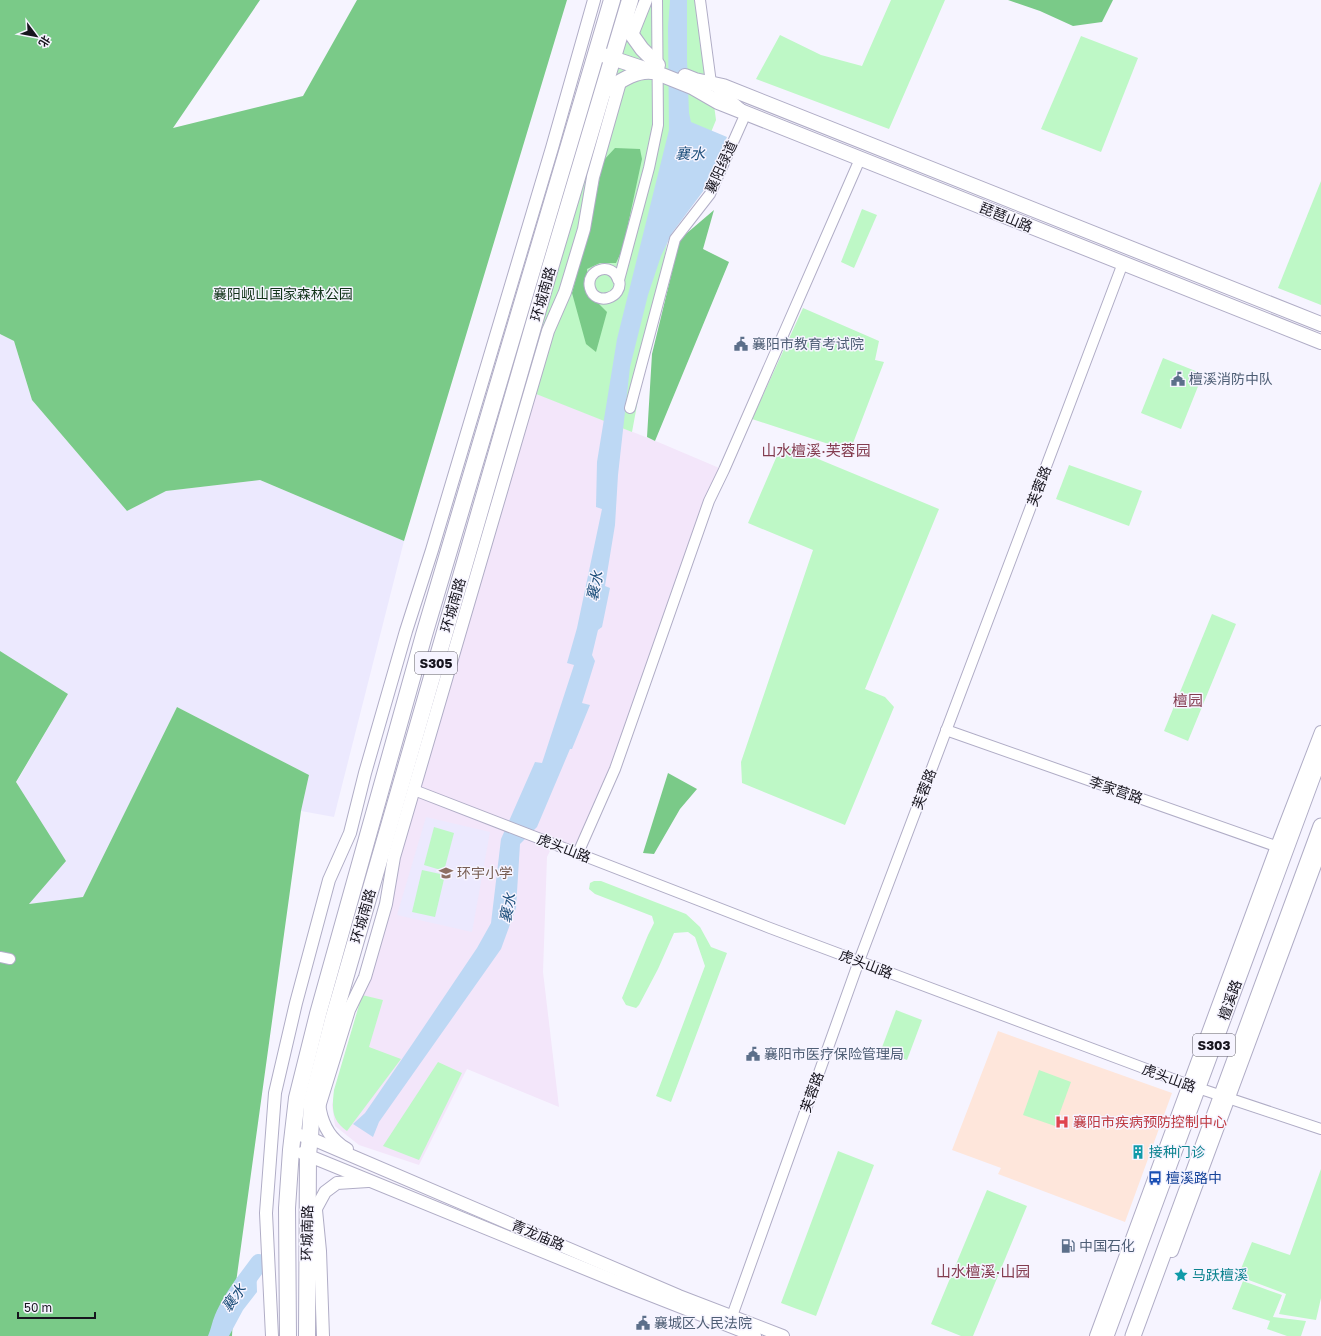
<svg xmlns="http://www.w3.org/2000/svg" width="1321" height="1336" font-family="'Golos Text','Noto Sans SC',sans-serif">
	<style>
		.commercial { fill: #f3e6fa }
		.built { fill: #ece9fe }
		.medical { fill: #fee6db }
		.green { fill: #bef8c6 }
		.forest { fill: #7aca88 }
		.water { fill: #bdd8f4 }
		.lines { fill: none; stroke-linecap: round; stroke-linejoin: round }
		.river { stroke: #bdd8f4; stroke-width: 18 }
		.minor-casing { stroke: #b0adc6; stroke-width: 12 }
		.tertiary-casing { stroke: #b0adc6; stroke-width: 14 }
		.secondary-casing { stroke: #b0adc6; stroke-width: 16 }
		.primary-casing { stroke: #b0adc6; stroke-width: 17 }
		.trunk-casing { stroke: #b0adc6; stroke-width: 18 }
		.minor { stroke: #fff; stroke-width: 10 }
		.tertiary { stroke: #fff; stroke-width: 12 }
		.secondary { stroke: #fff; stroke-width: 14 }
		.primary { stroke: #fff; stroke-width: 15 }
		.trunk { stroke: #fff; stroke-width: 16 }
		.labels { text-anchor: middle; stroke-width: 3; stroke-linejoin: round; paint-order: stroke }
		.shield { fill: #f6f4ff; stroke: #5a5862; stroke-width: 1 }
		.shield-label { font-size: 13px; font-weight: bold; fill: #17151e }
		.street-label { font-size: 14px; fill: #17151e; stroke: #f6f4ff }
		.park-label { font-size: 14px; fill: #113319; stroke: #f6f4ff }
		.service-label { font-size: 14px; fill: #4e5e75; stroke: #f6f4ff; text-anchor: start }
		.education-label { font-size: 14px; fill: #785e54; stroke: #f6f4ff; text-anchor: start }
		.health-label { font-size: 14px; fill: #be3a42; stroke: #f6f4ff; text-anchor: start }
		.culture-label { font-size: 14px; fill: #0d838f; stroke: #f6f4ff; text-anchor: start }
		.transit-label { font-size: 14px; fill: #164399; stroke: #f6f4ff; text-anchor: start }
		.water-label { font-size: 15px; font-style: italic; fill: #1d4f7b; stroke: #f6f4ff }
		.neighbourhood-label { font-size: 15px; fill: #833c4f; stroke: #f6f4ff }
	</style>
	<rect width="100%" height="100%" fill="#f6f4ff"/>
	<path class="commercial" d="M530 391 658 442 724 470 615 769 578 853 554 843 547 857 543 972 559 1107 467 1069 419 1165 359 1145 335 1126 332 1105 412 811Z"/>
	<g class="built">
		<path d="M0 334 14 341 32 400 127 511 165 491 260 480 404 541 334 817 301 811 309 775 177 707 83 898 28 904 65 861 16 783 68 694 0 651Z"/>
		<path d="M426 817 490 832 472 932 397 915Z"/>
	</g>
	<path class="medical" d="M998 1031 1172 1093 1125 1222 998 1174 1001 1168 952 1150Z"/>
	<g class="green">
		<path d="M630 0H700L716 120 668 238 632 432 516 386Z"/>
		<path d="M891 0H945L889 129 756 79 780 35 821 55 862 66Z"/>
		<path d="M1081 36 1138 58 1101 152 1041 129Z"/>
		<path d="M1321 181V305L1278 288Z"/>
		<path d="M862 209 877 215 854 268 841 262Z"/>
		<path d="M803 308 879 341 875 360 884 362 850 451 752 419Z"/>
		<path d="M1163 358 1203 374 1181 429 1141 413Z"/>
		<path d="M782 444 939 509 865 689 885 697 894 707 845 825 742 783 741 762 813 550 748 523Z"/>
		<path d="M1069 465 1142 491 1129 526 1056 499Z"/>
		<path d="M1212 614 1236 624 1188 741 1164 731Z"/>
		<path d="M434 827 454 833 444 871 424 865Z"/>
		<path d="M422 870 445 875 435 917 412 912Z"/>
		<path d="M594 881H601L686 914 700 927 711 947 727 953 671 1102 656 1096 705 966 695 937 688 932 674 933 658 969 639 1005 636 1008 626 1005 622 998 648 935 654 923 652 916 595 894 589 889 590 883Z"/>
		<path d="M362 995 383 1000 369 1047 401 1059 347 1131C331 1120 332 1108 334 1090Z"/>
		<path d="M896 1010 922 1020 907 1060 881 1050Z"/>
		<path d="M438 1062 462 1073 419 1160 383 1146Z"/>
		<path d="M1039 1070 1071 1082 1055 1126 1023 1115Z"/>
		<path d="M838 1151 874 1165 816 1316 781 1303Z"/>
		<path d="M1321 1169V1298L1316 1320 1279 1314 1286 1294 1238 1276 1252 1242 1290 1255Z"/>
		<path d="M987 1190 1027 1206 973 1336H961L931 1324Z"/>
		<path d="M1243 1281 1282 1295 1273 1317 1306 1321 1301 1336H1287L1267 1329 1270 1321 1232 1309Z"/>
	</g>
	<g class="forest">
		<path d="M0 0H260L173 128 303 96 357 0H567L404 541 260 480 166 491 127 511 32 400 14 341 0 334Z"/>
		<path d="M1008 0H1113L1102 22 1073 26 1040 11Z"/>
		<path d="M615 148 640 149 642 159 623 248 616 263H600L587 269 589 294 607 312 596 352 586 344 572 293 591 222 603 161Z"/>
		<path d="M714 210 703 249 729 262 655 441 647 437 652 354 680 239Z"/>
		<path d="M0 651 68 694 16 782 66 861 29 904 83 897 177 707 309 775 301 811 234 1297 232 1336H0Z"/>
		<path d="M668 773 697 789 680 809 654 854 643 853Z"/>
	</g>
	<g class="water">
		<path d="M670 0H687V60L689 113 691 122 727 137 704 190 672 233 661 256 648 295 630 367 618 475 615 525 605 586 610 588 602 627 598 630 592 655 595 661 582 703 590 705 572 749H570L537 827 520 844 516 908 501 949 379 1122 373 1137 353 1124 365 1113 413 1043 477 948 491 923 501 839 535 762 542 763 574 665 567 663 577 628 602 509 596 507 597 462 617 339 669 130 668 27Z"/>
		<path d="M256 1260 257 1292 243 1310 229 1336H208C211 1329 212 1322 215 1315 221 1300 242 1266 256 1260Z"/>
	</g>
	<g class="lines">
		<path class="river" d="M242 1286 259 1263"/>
		<defs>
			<g id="minor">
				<path d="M618 280C613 261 585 269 590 288 595 307 624 298 619 280L649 168 658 125 657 0"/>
				<path d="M630 408 675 239 710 194 746 113 711 83 700 0"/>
				<path d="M946 730 1284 849"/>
				<path d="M414 790 770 928 1189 1085 1321 1129"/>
				<path d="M578 853 615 769 709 501 724 470 860 159"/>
				<path d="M0 957 10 959"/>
				<path d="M732 1316 859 961 1123 263"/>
			</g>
			<g id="tertiary">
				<path d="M632 35 646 0"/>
				<path d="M319 1099C319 1114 325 1131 336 1141 339 1144 343 1147 347 1149"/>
				<path d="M319 1107 349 1010 365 977 386 904 394 857 548 331 565 292 584 229 593 177 620 82"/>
				<path d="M293 1133 310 1138 679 1296 783 1336"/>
				<path d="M302 1153 625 1285 755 1336"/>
				<path d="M316 1210 320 1251 323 1336"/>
				<path d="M312 1216 325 1192 337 1183 368 1181"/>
				<path d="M1172 1251 1321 849"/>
				<path d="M272 1336 266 1213 275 1093 296 1003 329 880 350 833 365 773 406 631 432 550 552 148 594 0"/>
				<path d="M1096 1336 1277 846 1321 732"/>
			</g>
			<g id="secondary">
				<path d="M626 14 632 35 642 49 658 65"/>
				<path d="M597 53 657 73 692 87 718 102 1321 342"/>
				<path d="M685 76 695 80 723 86 1321 324"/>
				<path d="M603 92C618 83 634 70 652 72"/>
			</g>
			<g id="primary">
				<path d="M1106 1336 1321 754"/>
				<path d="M1133 1336 1321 826"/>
			</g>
			<g id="trunk">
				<path d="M288 1336 287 1208 291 1150 297 1098 318 1014 424 635 612 0"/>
				<path d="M307 1336 308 1154 310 1138 312 1101 333 1020 550 268 630 0"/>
			</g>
		</defs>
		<use href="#minor" class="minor-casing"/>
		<use href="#tertiary" class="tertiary-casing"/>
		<use href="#secondary" class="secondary-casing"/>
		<use href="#primary" class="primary-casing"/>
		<use href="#trunk" class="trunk-casing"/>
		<use href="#minor" class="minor"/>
		<use href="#tertiary" class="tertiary"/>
		<use href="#secondary" class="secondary"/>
		<use href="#primary" class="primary"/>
		<use href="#trunk" class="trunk"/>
	</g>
	<defs>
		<symbol id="civic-bare" viewBox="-9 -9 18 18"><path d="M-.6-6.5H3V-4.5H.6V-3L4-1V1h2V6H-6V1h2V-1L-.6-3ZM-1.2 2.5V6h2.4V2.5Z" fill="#5c6f8a" stroke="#f6f4ff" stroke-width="2.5" paint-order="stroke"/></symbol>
		<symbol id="school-bare" viewBox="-9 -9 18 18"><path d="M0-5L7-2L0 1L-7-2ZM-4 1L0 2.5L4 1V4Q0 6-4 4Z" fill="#8d6e63" stroke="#f6f4ff" stroke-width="2.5" paint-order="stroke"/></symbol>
		<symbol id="hospital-bare" viewBox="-9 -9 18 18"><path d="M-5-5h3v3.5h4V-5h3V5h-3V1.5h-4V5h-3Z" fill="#e0444e" stroke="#f6f4ff" stroke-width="2.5" paint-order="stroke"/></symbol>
		<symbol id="building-bare" viewBox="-9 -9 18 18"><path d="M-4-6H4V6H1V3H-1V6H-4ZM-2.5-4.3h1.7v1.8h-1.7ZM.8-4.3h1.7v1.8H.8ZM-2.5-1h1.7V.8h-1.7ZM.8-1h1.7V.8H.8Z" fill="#0f9aa8" stroke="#f6f4ff" stroke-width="2.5" paint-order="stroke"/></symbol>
		<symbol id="bus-bare" viewBox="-9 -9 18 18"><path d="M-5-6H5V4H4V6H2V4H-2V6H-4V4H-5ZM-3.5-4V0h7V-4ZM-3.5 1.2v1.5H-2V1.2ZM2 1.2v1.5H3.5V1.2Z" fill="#1a4fb4" stroke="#f6f4ff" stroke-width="2.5" paint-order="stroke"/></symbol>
		<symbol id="fuel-bare" viewBox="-9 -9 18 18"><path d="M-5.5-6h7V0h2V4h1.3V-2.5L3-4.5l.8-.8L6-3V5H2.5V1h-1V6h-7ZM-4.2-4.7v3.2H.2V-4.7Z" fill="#5c6f8a" stroke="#f6f4ff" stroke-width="2.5" paint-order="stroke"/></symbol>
		<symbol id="sight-bare" viewBox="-9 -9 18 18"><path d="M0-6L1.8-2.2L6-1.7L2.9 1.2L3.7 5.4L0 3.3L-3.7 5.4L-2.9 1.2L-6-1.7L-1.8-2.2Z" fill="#0f9aa8" stroke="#f6f4ff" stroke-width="2.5" paint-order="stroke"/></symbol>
	</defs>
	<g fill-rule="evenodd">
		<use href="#civic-bare" x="731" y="334" width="20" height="20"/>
		<use href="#civic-bare" x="1168" y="369" width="20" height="20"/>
		<use href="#school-bare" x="436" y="863" width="20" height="20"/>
		<use href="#civic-bare" x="743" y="1044" width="20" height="20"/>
		<use href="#hospital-bare" x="1052" y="1112" width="20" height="20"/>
		<use href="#building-bare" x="1128" y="1142" width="20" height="20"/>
		<use href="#bus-bare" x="1145" y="1168" width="20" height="20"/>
		<use href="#fuel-bare" x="1058" y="1236" width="20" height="20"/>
		<use href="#sight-bare" x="1171" y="1265" width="20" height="20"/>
		<use href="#civic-bare" x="633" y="1313" width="20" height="20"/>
	</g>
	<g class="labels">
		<g class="shield">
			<rect x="415" y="652" width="42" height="22" rx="3"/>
			<rect x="1193" y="1034" width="42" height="22" rx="3"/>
		</g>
		<g class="shield-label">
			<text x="436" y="668">S305</text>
			<text x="1214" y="1050">S303</text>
		</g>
		<g class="street-label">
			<text transform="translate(721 167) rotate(-65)" y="5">襄阳绿道</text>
			<text transform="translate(1006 217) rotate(22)" y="5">琵琶山路</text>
			<text transform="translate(543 294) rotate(-74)" y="5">环城南路</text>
			<text transform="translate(1039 486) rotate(-69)" y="5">芙蓉路</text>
			<text transform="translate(453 605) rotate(-74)" y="5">环城南路</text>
			<text transform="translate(924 789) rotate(-69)" y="5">芙蓉路</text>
			<text transform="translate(1116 790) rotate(19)" y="5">李家营路</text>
			<text transform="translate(564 848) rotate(21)" y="5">虎头山路</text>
			<text transform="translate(363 916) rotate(-74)" y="5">环城南路</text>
			<text transform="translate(866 964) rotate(21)" y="5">虎头山路</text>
			<text transform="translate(1230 1000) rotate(-70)" y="5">檀溪路</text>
			<text transform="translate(1169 1078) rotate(20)" y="5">虎头山路</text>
			<text transform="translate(812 1092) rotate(-70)" y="5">芙蓉路</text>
			<text transform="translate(307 1233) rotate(-89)" y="5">环城南路</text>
			<text transform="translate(538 1235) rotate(23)" y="5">青龙庙路</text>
		</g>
		<g class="park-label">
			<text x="283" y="299">襄阳岘山国家森林公园</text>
		</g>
		<g class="service-label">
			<text x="752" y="349">襄阳市教育考试院</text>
			<text x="1189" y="384">檀溪消防中队</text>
			<text x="764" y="1059">襄阳市医疗保险管理局</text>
			<text x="1079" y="1251">中国石化</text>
			<text x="654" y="1328">襄城区人民法院</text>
		</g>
		<g class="education-label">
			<text x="457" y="878">环宇小学</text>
		</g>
		<g class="health-label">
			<text x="1073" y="1127">襄阳市疾病预防控制中心</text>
		</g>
		<g class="culture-label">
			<text x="1149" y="1157">接种门诊</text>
			<text x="1192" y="1280">马跃檀溪</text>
		</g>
		<g class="transit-label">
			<text x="1166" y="1183">檀溪路中</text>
		</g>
		<g class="water-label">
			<text x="690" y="159">襄水</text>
			<text transform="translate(595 586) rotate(-78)" y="5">襄水</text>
			<text transform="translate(508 908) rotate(-79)" y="5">襄水</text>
			<text transform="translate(234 1298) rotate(-54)" y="5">襄水</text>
		</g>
		<g class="neighbourhood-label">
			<text x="816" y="456">山水檀溪·芙蓉园</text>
			<text x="1188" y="706">檀园</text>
			<text x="983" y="1277">山水檀溪·山园</text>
		</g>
	</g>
	<g transform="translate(36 36) rotate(122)" stroke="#f6f4ff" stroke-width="3" paint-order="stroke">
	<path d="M0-3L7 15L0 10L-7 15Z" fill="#17151e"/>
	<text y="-6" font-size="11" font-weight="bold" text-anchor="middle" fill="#17151e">北</text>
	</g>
	<path d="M18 1312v6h77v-6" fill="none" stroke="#17151e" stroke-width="2"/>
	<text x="24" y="1312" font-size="12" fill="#17151e" stroke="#f6f4ff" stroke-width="3" paint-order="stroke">50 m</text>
</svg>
